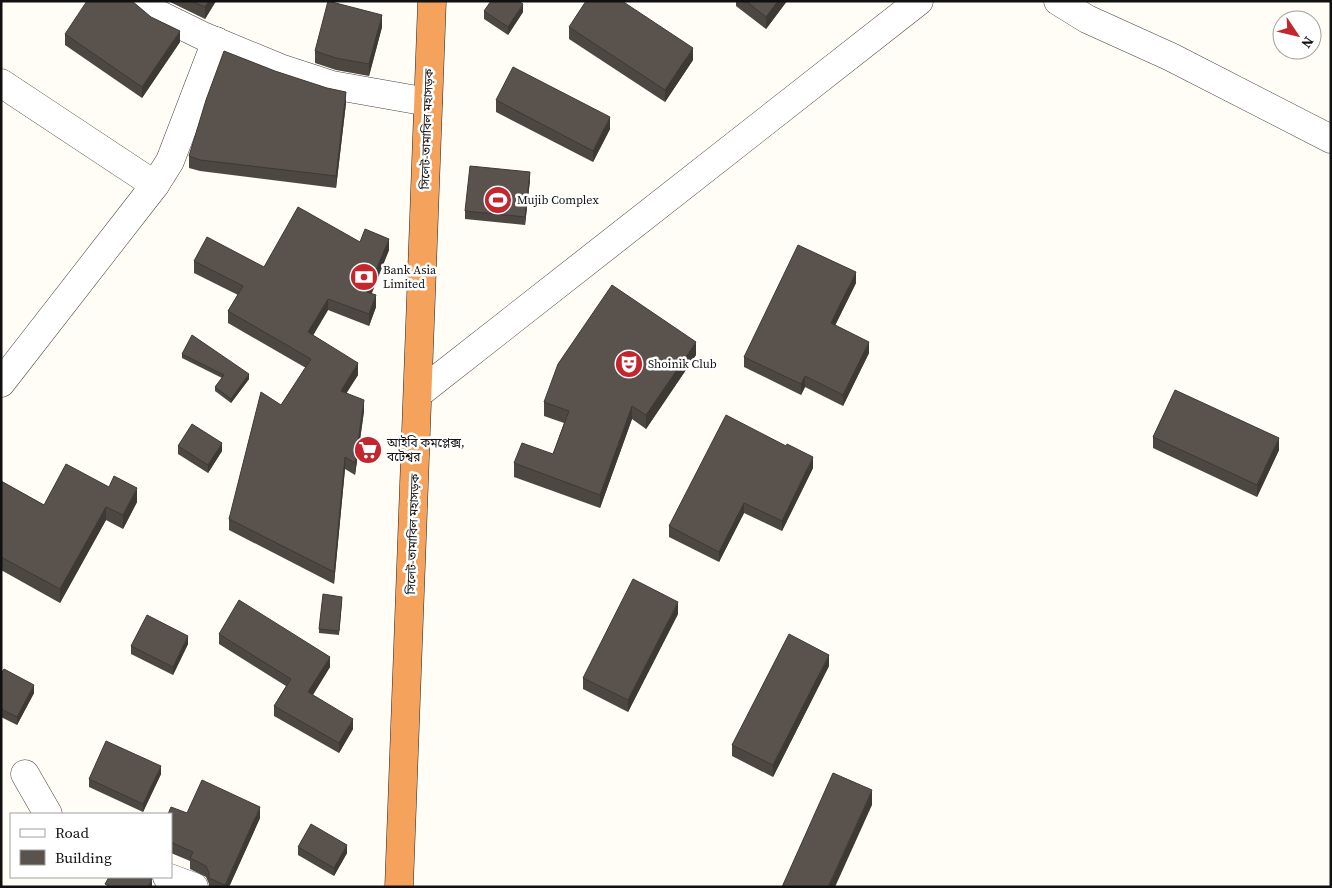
<svg xmlns="http://www.w3.org/2000/svg" width="1332" height="888" font-family="'Source Serif 4','Noto Sans Bengali',serif">
	<style>
		.lines { fill: none; stroke-linecap: round; stroke-linejoin: round }
		.minor-casing { stroke: #444; stroke-width: 29 }
		.highway-casing { stroke: #222; stroke-width: 29 }
		.minor { stroke: #fff; stroke-width: 28 }
		.highway { stroke: #f5a25d; stroke-width: 28 }
		.wall { fill: #4d4742 }
		.shaded-wall { fill: #3f3936 }
		.building { fill: #5a524d; stroke: #3f3936 }
		.labels { text-anchor: middle; stroke-width: 5; stroke-linejoin: round; paint-order: stroke }
		.street-label { font-size: 12px; fill: #111; stroke: #fff }
		.poi-label { font-size: 12px; fill: #111; stroke: #fff; text-anchor: start }
	</style>
	<rect width="100%" height="100%" fill="#fffdf5"/>
	<g class="lines">
		<defs>
			<g id="minor">
				<path d="M142 1 158 14 205 37 280 68 332 85 428 102"/>
				<path d="M1058 1 1087 19 1171 57 1331 139"/>
				<path d="M1 83 155 185"/>
				<path d="M1 383 155 185 170 161 216 41"/>
				<path d="M418 394 919 1"/>
				<path d="M25 774 48 814"/>
				<path d="M167 877 194 887"/>
			</g>
			<path id="highway" d="M399 887 432 1"/>
		</defs>
		<use href="#minor" class="minor-casing"/>
		<use href="#highway" class="highway-casing"/>
		<use href="#minor" class="minor"/>
		<use href="#highway" class="highway"/>
	</g>
	<g class="wall">
		<path d="M168 1H216L205 19Z"/>
		<path d="M736 1H787L766 29 736 6Z"/>
		<path d="M484 11 523 12 508 35 484 19Z"/>
		<path d="M382 27 369 76 336 70 315 63V51Z"/>
		<path d="M569 27 693 60 665 102 569 39Z"/>
		<path d="M65 34 180 42 142 98 65 45Z"/>
		<path d="M496 100 610 129 593 162 496 112Z"/>
		<path d="M346 103 336 188 200 171 189 168V156Z"/>
		<path d="M530 180 525 225 465 219V211Z"/>
		<path d="M360 242 389 250 372 293 376 307 369 326 328 310 313 335 358 375 346 393 364 411 355 475 345 469 334 584 229 530V519L281 405 306 368 228 323V311L238 295 194 273V261L264 267Z"/>
		<path d="M856 283 835 325 869 353 843 406 805 387 801 395 744 367V357Z"/>
		<path d="M182 354 249 379 231 403 215 391V387L222 378 182 358Z"/>
		<path d="M696 355 646 429 632 419 600 508 514 477V463L553 454 564 423 544 416V402Z"/>
		<path d="M1153 437 1279 450 1257 497 1153 448Z"/>
		<path d="M178 446 222 451 208 473 178 454Z"/>
		<path d="M813 468 782 531 744 513 719 562 669 537V526Z"/>
		<path d="M1 481 44 505 137 502 123 529 106 520 60 603 1 570Z"/>
		<path d="M342 601 339 635 319 633V629Z"/>
		<path d="M678 614 628 712 583 689V678Z"/>
		<path d="M219 634 330 667 313 695 353 729 339 753 274 716V706L286 686 219 644Z"/>
		<path d="M188 644 173 675 131 654V646Z"/>
		<path d="M829 666 773 777 732 756V745Z"/>
		<path d="M1 674 34 693 17 725 1 717Z"/>
		<path d="M161 774 143 812 89 787V779Z"/>
		<path d="M187 813 260 818 229 887H209V884L206 877 190 869V861L171 853V814Z"/>
		<path d="M298 847 347 853 334 876 298 855Z"/>
	</g>
	<g class="shaded-wall">
		<path d="M209 1H216L205 19V7Z"/>
		<path d="M778 1H787L766 29V17Z"/>
		<path d="M523 4V12L508 35V27Z"/>
		<path d="M382 15V27L369 76V64Z"/>
		<path d="M180 31V42L142 98V87Z"/>
		<path d="M693 48V60L665 102V90Z"/>
		<path d="M346 92V103L336 188V176Z"/>
		<path d="M610 117V129L593 162V151Z"/>
		<path d="M530 172V180L525 225V217Z"/>
		<path d="M389 239V250L367 303V292Z"/>
		<path d="M856 272V283L831 334V323Z"/>
		<path d="M376 295V307L369 326V314Z"/>
		<path d="M328 299V310L308 344V332Z"/>
		<path d="M696 342V355L646 429V415Z"/>
		<path d="M869 342V353L843 406V395Z"/>
		<path d="M358 363V375L341 402V391Z"/>
		<path d="M249 374V379L231 403V399Z"/>
		<path d="M805 376V387L801 395V384Z"/>
		<path d="M364 400V411L355 475V463Z"/>
		<path d="M632 406V419L600 508V495Z"/>
		<path d="M1279 438V450L1257 497V485Z"/>
		<path d="M222 443V451L208 473V465Z"/>
		<path d="M345 457V469L334 584V572Z"/>
		<path d="M813 457V468L782 531V521Z"/>
		<path d="M137 488V502L123 529V515Z"/>
		<path d="M744 503V513L719 562V552Z"/>
		<path d="M106 507V520L60 603V589Z"/>
		<path d="M678 602V614L628 712V700Z"/>
		<path d="M188 636V644L173 675V667Z"/>
		<path d="M829 655V666L773 777V765Z"/>
		<path d="M330 657V667L308 702V692Z"/>
		<path d="M34 685V693L17 725V717Z"/>
		<path d="M353 719V729L339 753V743Z"/>
		<path d="M161 766V774L143 812V804Z"/>
		<path d="M872 790V805L835 887H828Z"/>
		<path d="M260 807V818L229 887H225Z"/>
		<path d="M347 845V853L334 876V868Z"/>
		<path d="M152 879V887H148Z"/>
	</g>
	<g class="building">
		<path d="M87 1H132L151 17 180 31 142 87 65 34Z"/>
		<path d="M191 1H209L205 7Z"/>
		<path d="M328 1 382 15 369 64 336 58 315 51Z"/>
		<path d="M491 1H519L523 4 508 27 484 11Z"/>
		<path d="M586 1H622L693 48 665 90 569 27Z"/>
		<path d="M746 1H778L766 17Z"/>
		<path d="M224 51 275 71 327 88 346 92 336 176 200 160 189 156 206 100Z"/>
		<path d="M513 67 610 117 593 151 496 100Z"/>
		<path d="M470 166 530 172 525 217 465 211Z"/>
		<path d="M298 207 360 242 365 229 389 239 367 292 376 295 369 314 328 299 308 332 358 363 341 391 364 400 355 463 345 457 334 572 229 519 261 392 281 405 311 359 228 311 243 286 194 261 207 237 264 267Z"/>
		<path d="M798 245 856 272 831 323 869 342 843 395 805 376 801 384 744 357Z"/>
		<path d="M612 285 696 342 646 415 632 406 600 495 514 463 522 443 553 454 569 411 544 402 558 364Z"/>
		<path d="M192 335 249 374 231 399 215 387 224 375 182 354Z"/>
		<path d="M1175 390 1279 438 1257 485 1153 437Z"/>
		<path d="M726 415 786 446 787 444 813 457 782 521 744 503 719 552 669 526Z"/>
		<path d="M192 424 222 443 208 465 178 446Z"/>
		<path d="M66 464 109 487 114 476 137 488 123 515 106 507 60 589 1 557V481L44 505Z"/>
		<path d="M633 579 678 602 628 700 583 678Z"/>
		<path d="M323 594 342 597 339 631 319 629Z"/>
		<path d="M239 600 330 657 308 692 353 719 339 743 274 706 291 679 219 634Z"/>
		<path d="M147 615 188 636 173 667 131 646Z"/>
		<path d="M789 634 829 655 773 765 732 745Z"/>
		<path d="M4 669 34 685 17 717 1 709V674Z"/>
		<path d="M106 741 161 766 143 804 89 779Z"/>
		<path d="M833 773 872 790 828 887H782Z"/>
		<path d="M202 780 260 807 225 885 209 878V873L206 866 190 858 193 852 171 842V814H168L171 807 187 813Z"/>
		<path d="M311 824 347 845 334 868 298 847Z"/>
		<path d="M109 877H148L152 879 148 887H110L105 884Z"/>
	</g>
	<defs>
		<symbol id="stadium-disc" viewBox="-11 -11 22 22"><circle r="9.5" fill="#c4262e" stroke="#fff"/><path d="M0-5a6.5 5 0 1 0 0 10a6.5 5 0 1 0 0-10ZM-3.5-1.8h7v3.6h-7Z" fill="#fff"/></symbol>
		<symbol id="bank-disc" viewBox="-11 -11 22 22"><circle r="9.5" fill="#c4262e" stroke="#fff"/><path d="M-6-4H6V4H-6ZM0-2.3a2.3 2.3 0 1 0 0 4.6a2.3 2.3 0 1 0 0-4.6Z" fill="#fff"/></symbol>
		<symbol id="theatre-disc" viewBox="-11 -11 22 22"><circle r="9.5" fill="#c4262e" stroke="#fff"/><path d="M-5-5.5Q0-4 5-5.5V0Q5 5 0 6Q-5 5-5 0ZM-3.3-2.5H-1v1.5H-3.3ZM1-2.5H3.3v1.5H1ZM-2.8 1Q0 5.5 2.8 1Z" fill="#fff"/></symbol>
		<symbol id="supermarket-disc" viewBox="-11 -11 22 22"><circle r="9.5" fill="#c4262e" stroke="#fff"/><path d="M-6-5.5h2.5l.6 2H6L4.5 2H-2.5L-4.4-4H-6ZM-1.5 3.2a1.3 1.3 0 1 0 .1 0ZM3 3.2a1.3 1.3 0 1 0 .1 0Z" fill="#fff"/></symbol>
	</defs>
	<g fill-rule="evenodd">
		<use href="#stadium-disc" x="482" y="184" width="32" height="32"/>
		<use href="#bank-disc" x="348" y="261" width="32" height="32"/>
		<use href="#theatre-disc" x="613" y="348" width="32" height="32"/>
		<use href="#supermarket-disc" x="352" y="434" width="32" height="32"/>
	</g>
	<g class="labels">
		<g class="street-label">
			<text transform="translate(427 129) rotate(-88)" y="4">সিলেট-তামাবিল মহাসড়ক</text>
			<text transform="translate(413 534) rotate(-88)" y="4">সিলেট-তামাবিল মহাসড়ক</text>
		</g>
		<g class="poi-label">
			<text x="517" y="204">Mujib Complex</text>
			<text x="383" y="274">Bank Asia<tspan x="383" dy="14">Limited</tspan></text>
			<text x="648" y="368">Shoinik Club</text>
			<text x="387" y="447">আইবি কমপ্লেক্স,<tspan x="387" dy="14">বটেশ্বর</tspan></text>
		</g>
	</g>
	<rect width="1332" height="888" fill="none" stroke="#111111" stroke-width="5"/>
	<rect x="10" y="813" width="162" height="65" fill="#ffffff" stroke="#a0a0a0"/>
	<rect x="20" y="829" width="25" height="8" fill="#ffffff" stroke="#a0a0a0"/>
	<text x="55" y="838" font-size="15" fill="#111111">Road</text>
	<rect x="20" y="850" width="25" height="15" fill="#5a524d" stroke="#a0a0a0"/>
	<text x="55" y="863" font-size="15" fill="#111111">Building</text>
	<g transform="translate(1297 35) rotate(125)"><circle r="24" fill="#ffffff" stroke="#a0a0a0"/>
	<path d="M0-4L9 19L0 12L-9 19Z" fill="#c4262e"/>
	<text y="-8" font-size="14" font-weight="bold" text-anchor="middle" fill="#111111">N</text>
	</g>
</svg>
